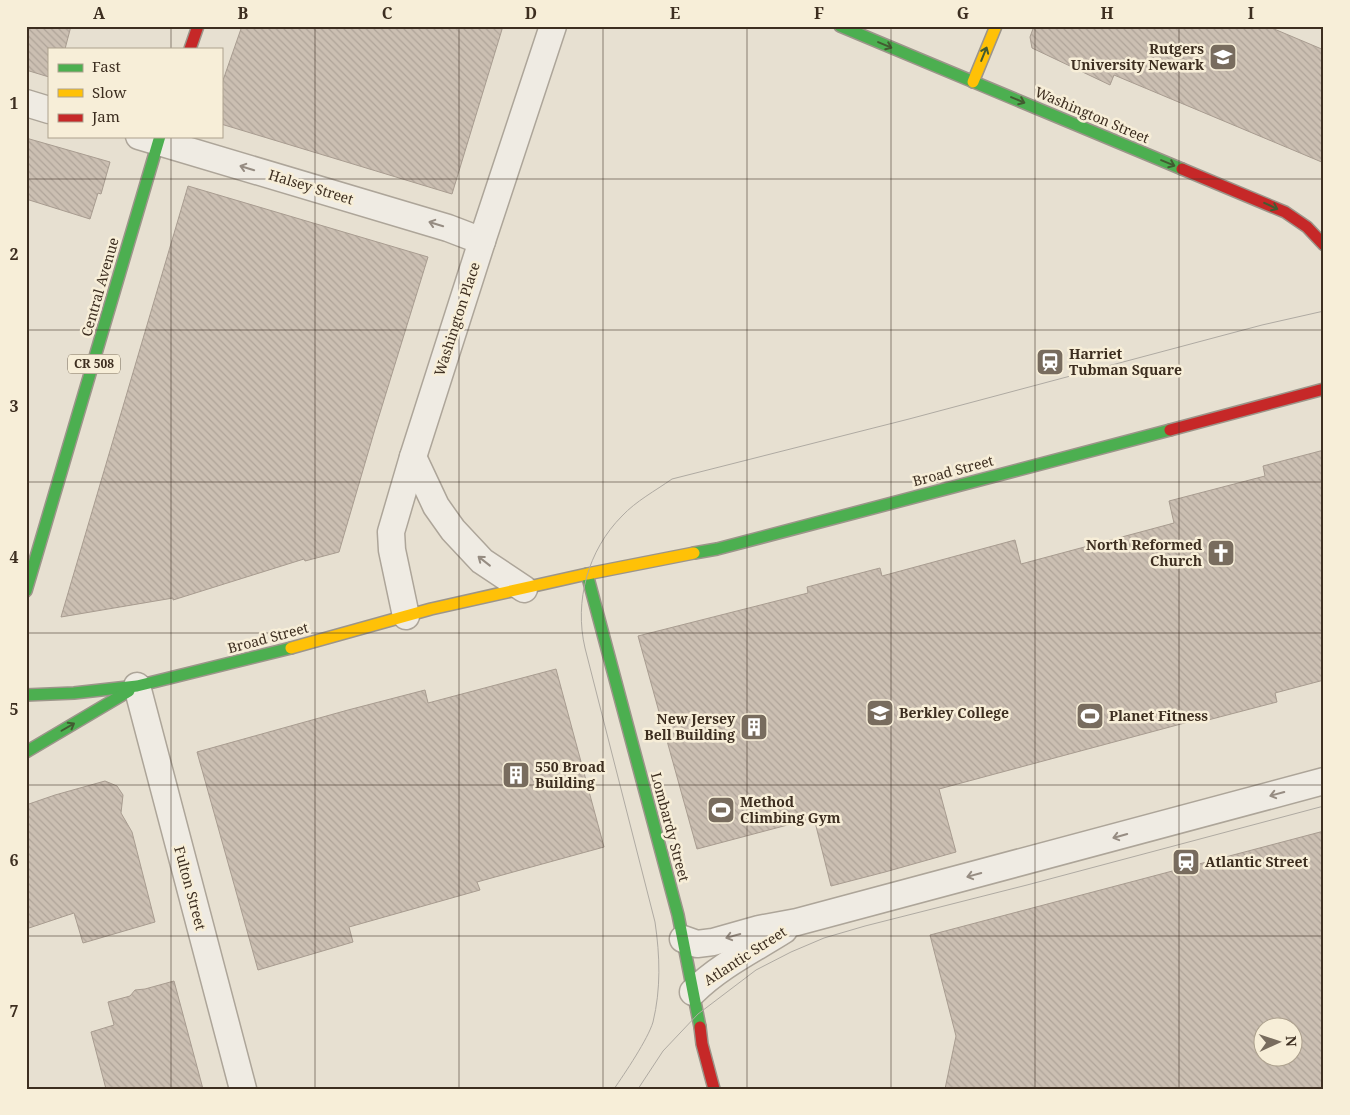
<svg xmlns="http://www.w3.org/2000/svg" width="1350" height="1115" font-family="'Noto Serif',serif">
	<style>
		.building { fill: url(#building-back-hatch); stroke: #a89c90; fill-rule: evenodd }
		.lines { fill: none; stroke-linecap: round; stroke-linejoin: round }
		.street-casing { stroke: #ada599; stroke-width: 29 }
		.fast-casing { stroke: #9c958a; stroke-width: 14 }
		.slow-casing { stroke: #9c958a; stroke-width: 14 }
		.jam-casing { stroke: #9c958a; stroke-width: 14 }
		.street { stroke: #efebe3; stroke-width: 26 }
		.fast { stroke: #4caf50; stroke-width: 11 }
		.slow { stroke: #ffc107; stroke-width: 11 }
		.jam { stroke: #c62828; stroke-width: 11 }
		.tram { stroke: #afaaa2; stroke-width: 1 }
		.oneway { stroke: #425b31 }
		.oneway2 { stroke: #968c82 }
		.grid { fill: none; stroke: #3d2e20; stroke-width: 1; stroke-opacity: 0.55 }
		.labels { text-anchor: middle; stroke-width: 5; stroke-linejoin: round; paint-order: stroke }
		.shield { fill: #f7eed8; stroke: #756857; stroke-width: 1 }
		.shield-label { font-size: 12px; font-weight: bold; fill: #3d2e20 }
		.poi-label { font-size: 14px; font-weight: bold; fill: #3d2e20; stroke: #f7eed8; text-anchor: start }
		.street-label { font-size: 14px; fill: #3d2e20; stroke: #f7eed8 }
		.neatline { fill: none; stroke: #3d2e20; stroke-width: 2 }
		.grid-label { font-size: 16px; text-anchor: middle; font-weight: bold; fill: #3d2e20 }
	</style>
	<defs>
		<pattern id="building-back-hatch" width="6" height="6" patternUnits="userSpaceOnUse" patternTransform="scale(1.25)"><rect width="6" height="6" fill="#cbbfb2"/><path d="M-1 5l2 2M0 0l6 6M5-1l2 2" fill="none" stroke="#afa499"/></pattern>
	</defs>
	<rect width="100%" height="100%" fill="#e7e0d1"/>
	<g class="building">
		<path d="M26 26H71L65 49H49V77L26 70Z"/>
		<path d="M242 26H503L452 194 221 124V86Z"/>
		<path d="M1034 26H1267L1324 50V163L1114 75 1110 85 1032 48 1030 37Z"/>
		<path d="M26 138 110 162 101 194 98 193 90 219 26 199Z"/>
		<path d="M188 186 428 257 375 429 339 552 305 561 304 559 173 600V598L61 617Z"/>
		<path d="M1324 450V680L1275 693 1277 702 1208 720 1207 717 939 789 956 852 885 872 831 886 814 818 697 849 638 636 808 593 807 587 880 568 882 576 1015 540 1021 564 1174 523 1169 501 1265 476 1263 466Z"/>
		<path d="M556 669 604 847 477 882 480 890 349 927 353 942 258 970 197 752 348 710 425 690 428 703Z"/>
		<path d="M105 781 117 786 123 795 121 813 132 832 155 922 83 943 74 913 26 929V805L55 795Z"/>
		<path d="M1324 831V1089H945L956 1036 930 935ZM1262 1028H1292V1058H1262Z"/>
		<path d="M174 981 203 1089H106L91 1032 114 1025 108 1002 130 996 135 990 145 989Z"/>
	</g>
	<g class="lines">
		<defs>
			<g id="street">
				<path d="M26 103 49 110"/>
				<path d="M139 136 448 228 482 241"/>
				<path d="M413 457 436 506 453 530 482 561 524 589"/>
				<path d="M406 616 392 550 391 532 413 457 482 241 553 26"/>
				<path d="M137 686 243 1089"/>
				<path d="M683 939 697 944 713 942 759 929 797 922 1324 781"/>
				<path d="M693 992C719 966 754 949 784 930"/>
			</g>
			<g id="fast">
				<path d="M840 26 1182 169"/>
				<path d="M694 553 717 549 1170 430"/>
				<path d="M587 574 678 915 700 1027"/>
				<path d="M26 591 160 136"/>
				<path d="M26 695 74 693 137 686 291 648"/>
				<path d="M26 752 129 691"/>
			</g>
			<g id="slow">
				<path d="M973 82 996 26"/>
				<path d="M291 648 431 609 587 574 694 553"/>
			</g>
			<g id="jam">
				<path d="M190 49 198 26"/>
				<path d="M1182 169 1285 212 1307 227 1324 245"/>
				<path d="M1170 430 1324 389"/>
				<path d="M700 1027 702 1044 714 1089"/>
			</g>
		</defs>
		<use href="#street" class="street-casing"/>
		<use href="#fast" class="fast-casing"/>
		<use href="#slow" class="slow-casing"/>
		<use href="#jam" class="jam-casing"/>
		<use href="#street" class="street"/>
		<use href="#fast" class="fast"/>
		<use href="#slow" class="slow"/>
		<use href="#jam" class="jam"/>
		<g class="tram">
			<path d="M614 1089C625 1073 648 1039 653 1022 661 989 660 956 655 922L585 648C574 601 588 550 622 516 636 501 655 491 672 479L909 419 1262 325 1324 311"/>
			<path d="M638 1089 663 1051 698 1014 756 970 791 952 824 938 865 926 1027 885 1324 806"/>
		</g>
	</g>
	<defs><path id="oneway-shaft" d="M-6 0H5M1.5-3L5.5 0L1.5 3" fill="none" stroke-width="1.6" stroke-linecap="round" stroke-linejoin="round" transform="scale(1.25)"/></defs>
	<g class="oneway">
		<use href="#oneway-shaft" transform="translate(885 45) rotate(23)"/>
		<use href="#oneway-shaft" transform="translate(984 54) rotate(-68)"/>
		<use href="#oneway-shaft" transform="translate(1018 100) rotate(23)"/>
		<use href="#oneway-shaft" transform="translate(1168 163) rotate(23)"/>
		<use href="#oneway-shaft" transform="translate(1271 206) rotate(25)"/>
		<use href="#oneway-shaft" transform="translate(68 727) rotate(-30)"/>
	</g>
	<g class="oneway2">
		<use href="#oneway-shaft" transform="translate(247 168) rotate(-163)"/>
		<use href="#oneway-shaft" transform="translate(436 224) rotate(-163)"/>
		<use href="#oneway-shaft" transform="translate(484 561) rotate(-142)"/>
		<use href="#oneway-shaft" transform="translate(1277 794) rotate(165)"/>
		<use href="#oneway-shaft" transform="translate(1120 836) rotate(164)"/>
		<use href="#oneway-shaft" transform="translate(974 875) rotate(165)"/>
		<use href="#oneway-shaft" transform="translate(733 936) rotate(165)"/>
	</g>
	<path class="grid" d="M171 26V49M315 26V1089M459 26V1089M603 26V1089M747 26V1089M891 26V1089M1035 26V1089M1179 26V1089M171 136V1089M26 179H1324M26 330H1324M26 482H1324M26 633H1324M26 785H1324M26 936H1324"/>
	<defs>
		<symbol id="university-square" viewBox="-11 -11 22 22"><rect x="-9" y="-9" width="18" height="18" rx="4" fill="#786c5e" stroke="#f7eed8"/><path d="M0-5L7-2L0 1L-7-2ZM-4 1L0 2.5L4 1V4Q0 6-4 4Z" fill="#fff"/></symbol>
		<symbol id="station-square" viewBox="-11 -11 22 22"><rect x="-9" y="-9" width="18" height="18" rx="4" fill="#786c5e" stroke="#f7eed8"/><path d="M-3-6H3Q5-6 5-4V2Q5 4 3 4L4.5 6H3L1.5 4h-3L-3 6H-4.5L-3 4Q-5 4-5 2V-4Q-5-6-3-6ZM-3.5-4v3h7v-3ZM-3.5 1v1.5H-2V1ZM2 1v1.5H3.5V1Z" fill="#fff"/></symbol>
		<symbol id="church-square" viewBox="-11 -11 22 22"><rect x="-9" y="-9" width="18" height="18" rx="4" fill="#786c5e" stroke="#f7eed8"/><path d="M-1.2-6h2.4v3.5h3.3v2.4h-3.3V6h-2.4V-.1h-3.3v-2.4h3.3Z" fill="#fff"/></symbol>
		<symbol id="stadium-square" viewBox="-11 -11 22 22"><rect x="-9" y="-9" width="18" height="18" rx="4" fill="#786c5e" stroke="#f7eed8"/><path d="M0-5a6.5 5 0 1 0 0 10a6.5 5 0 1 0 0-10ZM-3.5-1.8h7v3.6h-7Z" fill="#fff"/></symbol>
		<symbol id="building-square" viewBox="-11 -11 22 22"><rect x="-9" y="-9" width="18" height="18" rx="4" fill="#786c5e" stroke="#f7eed8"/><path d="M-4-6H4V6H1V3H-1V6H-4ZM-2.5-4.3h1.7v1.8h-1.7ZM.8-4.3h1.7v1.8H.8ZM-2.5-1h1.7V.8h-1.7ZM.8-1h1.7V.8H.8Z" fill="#fff"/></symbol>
	</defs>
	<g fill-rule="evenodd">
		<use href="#university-square" x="1207" y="41" width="32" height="32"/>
		<use href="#station-square" x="1034" y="346" width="32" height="32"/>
		<use href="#church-square" x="1205" y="537" width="32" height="32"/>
		<use href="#university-square" x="864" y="697" width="32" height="32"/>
		<use href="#stadium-square" x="1074" y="700" width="32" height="32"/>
		<use href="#building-square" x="738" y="711" width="32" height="32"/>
		<use href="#building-square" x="500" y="759" width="32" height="32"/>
		<use href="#stadium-square" x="705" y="794" width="32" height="32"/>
		<use href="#station-square" x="1170" y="846" width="32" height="32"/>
	</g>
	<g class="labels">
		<rect class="shield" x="68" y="354.5" width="52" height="19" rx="4"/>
		<g class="shield-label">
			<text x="94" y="368">CR 508</text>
		</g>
		<g class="poi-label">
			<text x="1204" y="54" text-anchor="end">Rutgers<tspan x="1204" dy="16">University Newark</tspan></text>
			<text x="1069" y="359">Harriet<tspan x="1069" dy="16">Tubman Square</tspan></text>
			<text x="1202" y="550" text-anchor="end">North Reformed<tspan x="1202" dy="16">Church</tspan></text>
			<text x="899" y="718">Berkley College</text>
			<text x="1109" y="721">Planet Fitness</text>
			<text x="735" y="724" text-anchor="end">New Jersey<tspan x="735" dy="16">Bell Building</tspan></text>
			<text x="535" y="772">550 Broad<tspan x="535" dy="16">Building</tspan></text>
			<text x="740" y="807">Method<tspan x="740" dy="16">Climbing Gym</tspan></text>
			<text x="1205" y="867">Atlantic Street</text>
		</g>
		<g class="street-label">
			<text transform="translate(1092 115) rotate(23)" y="5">Washington Street</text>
			<text transform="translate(311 187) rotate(17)" y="5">Halsey Street</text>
			<text transform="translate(100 287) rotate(-74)" y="5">Central Avenue</text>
			<text transform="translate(457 319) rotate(-72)" y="5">Washington Place</text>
			<text transform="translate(953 471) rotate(-15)" y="5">Broad Street</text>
			<text transform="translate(268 638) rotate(-15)" y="5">Broad Street</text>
			<text transform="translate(670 827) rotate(75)" y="5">Lombardy Street</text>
			<text transform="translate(190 888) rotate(75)" y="5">Fulton Street</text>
			<text transform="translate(745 956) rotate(-33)" y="5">Atlantic Street</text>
		</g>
	</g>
	<rect width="1350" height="1115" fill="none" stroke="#f7eed8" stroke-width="55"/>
	<rect x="48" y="48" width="175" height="90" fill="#f7eed8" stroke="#ada18e"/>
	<rect x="58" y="64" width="25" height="8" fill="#4caf50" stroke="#ada18e"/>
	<text x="92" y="72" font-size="15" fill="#3d2e20">Fast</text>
	<rect x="58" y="89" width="25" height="8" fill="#ffc107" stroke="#ada18e"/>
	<text x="92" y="98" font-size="15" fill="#3d2e20">Slow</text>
	<rect x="58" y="114" width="25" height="8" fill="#c62828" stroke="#ada18e"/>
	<text x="92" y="122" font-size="15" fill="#3d2e20">Jam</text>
	<g transform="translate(1278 1042) rotate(87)"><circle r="24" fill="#f7eed8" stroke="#ada18e"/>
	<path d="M0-4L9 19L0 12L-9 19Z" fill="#786c5e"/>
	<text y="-8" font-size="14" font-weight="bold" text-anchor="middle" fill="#3d2e20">N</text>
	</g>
	<rect x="28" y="28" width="1294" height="1060" class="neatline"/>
	<g class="grid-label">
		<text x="99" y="19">A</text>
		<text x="243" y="19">B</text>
		<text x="387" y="19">C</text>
		<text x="531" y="19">D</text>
		<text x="675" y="19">E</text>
		<text x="819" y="19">F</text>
		<text x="963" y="19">G</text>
		<text x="1107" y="19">H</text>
		<text x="1251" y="19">I</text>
		<text x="14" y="109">1</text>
		<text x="14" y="260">2</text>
		<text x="14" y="412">3</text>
		<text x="14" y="563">4</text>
		<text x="14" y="715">5</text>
		<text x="14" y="866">6</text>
		<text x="14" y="1017">7</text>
	</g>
</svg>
